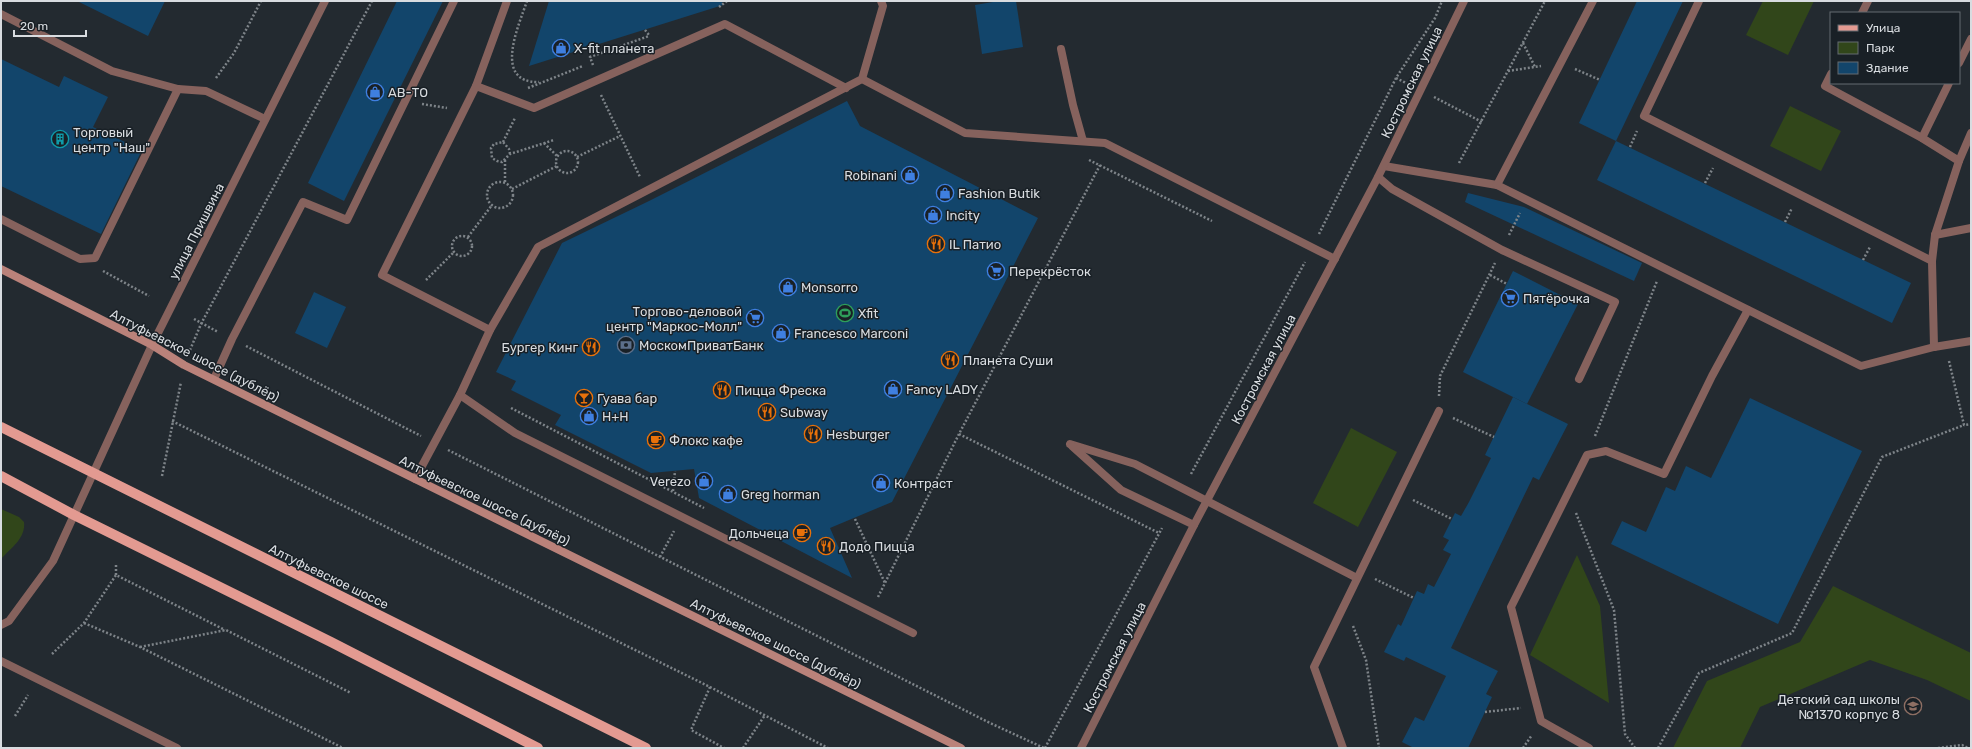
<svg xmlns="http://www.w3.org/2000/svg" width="1972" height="749" font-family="Rubik,sans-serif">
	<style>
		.green { fill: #31461a }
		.building { fill: #12456b }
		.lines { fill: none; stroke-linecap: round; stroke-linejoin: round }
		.path { stroke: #7e8489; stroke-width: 2.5; stroke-dasharray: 2 2; stroke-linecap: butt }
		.service { stroke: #86625d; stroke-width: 8 }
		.tertiary { stroke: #86625d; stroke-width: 8 }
		.secondary { stroke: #ba827a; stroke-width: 8 }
		.primary { stroke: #e39a91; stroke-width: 10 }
		.labels { text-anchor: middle; stroke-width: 3; stroke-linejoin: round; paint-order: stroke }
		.poi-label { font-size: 13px; fill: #d8dce0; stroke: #192026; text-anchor: start }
		.street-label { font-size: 13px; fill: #d8dce0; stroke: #192026 }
	</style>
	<rect width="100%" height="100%" fill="#232a30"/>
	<g class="green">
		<path d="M1763 1H1814L1788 55 1746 35Z"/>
		<path d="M1790 106 1841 131 1821 171 1770 146Z"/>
		<path d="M1351 428 1397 452 1358 527 1313 503Z"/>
		<path d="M1 509 19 517 24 522C26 538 11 548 1 559Z"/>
		<path d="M1577 555 1600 606 1609 703 1530 655Z"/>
		<path d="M1833 586 1971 653V701L1927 680 1870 660 1760 707 1740 748H1673L1707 681 1800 642Z"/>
	</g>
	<g class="building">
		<path d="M77 1H165L148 36Z"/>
		<path d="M397 1H443L344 201 308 183Z"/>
		<path d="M549 1H722L723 5 529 66Z"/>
		<path d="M999 1H1016L1023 47 982 54 975 5Z"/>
		<path d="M1637 1H1683L1616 141 1579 123Z"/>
		<path d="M1 59 59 87 64 76 108 97 93 127 142 150 101 234 1 186Z"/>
		<path d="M847 101 860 126 1038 218 892 502 830 528 852 578 699 498 694 469 651 473 555 425 561 415 511 390 516 381 496 372 562 243 649 201Z"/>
		<path d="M1616 141 1911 283 1892 323 1597 180Z"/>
		<path d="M1468 193 1524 207 1642 263 1634 281 1465 202Z"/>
		<path d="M1513 271 1578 304 1527 404 1463 372Z"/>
		<path d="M314 292 346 307 327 348 295 333Z"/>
		<path d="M1513 397 1568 424 1539 480 1533 477 1451 648 1498 671 1486 694 1492 697 1468 748H1414L1402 742 1415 717 1424 721 1446 676 1406 657 1404 661 1384 652 1398 624 1401 626 1417 591 1424 594 1428 584 1434 587 1451 554 1443 550 1449 540 1443 537 1455 513 1461 516 1469 502 1491 458 1485 455Z"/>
		<path d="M1750 398 1862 451 1778 624 1611 544 1622 521 1646 532 1666 487 1675 491 1686 466 1711 478Z"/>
	</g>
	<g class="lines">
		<g class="path">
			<path d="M527 1C519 25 492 83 539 82"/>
			<path d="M719 7 727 1"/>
			<path d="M645 30 649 35"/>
			<path d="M1523 43 1535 67"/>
			<path d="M593 65 590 57 649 36"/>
			<path d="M1575 69 1600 80"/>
			<path d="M1508 71 1541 66"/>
			<path d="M216 78 234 53 261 1"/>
			<path d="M1396 78 1406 83"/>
			<path d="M528 88 583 66"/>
			<path d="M601 95 640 177"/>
			<path d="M1434 97 1482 122"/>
			<path d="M422 104 447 108"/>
			<path d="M503 142 515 118"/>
			<path d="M544 143 558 157"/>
			<path d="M1630 147 1637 131"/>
			<circle cx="567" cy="162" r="11"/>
			<path d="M510 154 509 149 503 142 494 144 491 148 492 158 497 161 502 162 510 154 554 140"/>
			<path d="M577 157 620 136"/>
			<path d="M505 160V183"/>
			<path d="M1089 160 1212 221"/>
			<path d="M1459 163 1545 1"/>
			<circle cx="500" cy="195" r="13"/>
			<path d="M1705 183 1713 168"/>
			<path d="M512 189 557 166"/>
			<path d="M1785 222 1792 208"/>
			<path d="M1319 234 1396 78 1435 18 1442 1"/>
			<path d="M1509 235 1520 213"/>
			<circle cx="462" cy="246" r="10"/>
			<path d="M468 237 492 205"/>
			<path d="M1863 260 1870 247"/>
			<path d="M103 271 149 296"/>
			<path d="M1490 275 1507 284"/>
			<path d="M426 280 454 252"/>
			<path d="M194 319 218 332"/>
			<path d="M246 346 421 436"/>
			<path d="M190 350 201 324 372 1"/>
			<path d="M1949 361 1964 425 1971 424"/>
			<path d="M1439 396 1440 376 1495 263"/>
			<path d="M511 408 704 508"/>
			<path d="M1453 418 1494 437"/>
			<path d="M172 421 710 687 828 748"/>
			<path d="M959 434 1159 533"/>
			<path d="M1595 436 1657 281"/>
			<path d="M448 450 990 723 1044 748"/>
			<path d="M1191 474 1305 262"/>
			<path d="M162 476 181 382"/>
			<path d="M673 491 675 471"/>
			<path d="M1413 500 1452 519"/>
			<path d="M1576 513 1614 610 1625 734 1635 748"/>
			<path d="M855 519 885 583"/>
			<path d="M660 557 674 531"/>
			<path d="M116 565V575"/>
			<path d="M1375 579 1414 598"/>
			<path d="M878 597 959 434 1100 165"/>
			<path d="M84 623 140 647 343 748"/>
			<path d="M1353 626 1366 660 1379 748"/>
			<path d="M140 647 226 630 351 693"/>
			<path d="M52 654 84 623 116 575 225 630"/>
			<path d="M710 687 691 730 724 748"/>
			<path d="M1485 712 1521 708"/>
			<path d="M15 716 28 695"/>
			<path d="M743 748 765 715"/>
			<path d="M1045 748 1162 528"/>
			<path d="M1523 748 1532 735"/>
			<path d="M1658 748 1699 673 1792 633 1882 457 1964 425"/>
			<path d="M1938 748 1962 745 1968 748"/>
		</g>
		<g class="service">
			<path d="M1699 1 1644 116 1932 261 1934 347"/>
			<path d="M1862 13 1868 1"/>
			<path d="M1 14 112 71 178 89"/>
			<path d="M1061 49 1073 105 1083 141"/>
			<path d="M1959 63 1971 39"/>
			<path d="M1831 74 1825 86 1922 138 1959 161 1935 235 1932 261"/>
			<path d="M862 79 965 133 1105 143 1335 259"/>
			<path d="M476 86 534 108 725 24 846 88"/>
			<path d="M1922 138 1949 83"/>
			<path d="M1959 161 1971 133"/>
			<path d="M1384 166 1497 185 1861 366 1934 347 1971 341"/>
			<path d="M1378 177 1392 189 1502 250 1615 302 1579 379"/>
			<path d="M1497 185 1593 1"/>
			<path d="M1 219 80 259 95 258 178 89 206 91 265 119"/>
			<path d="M1935 235 1971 228"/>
			<path d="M490 330 382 275 476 86 507 1"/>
			<path d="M214 379 232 339 303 202 347 220 454 1"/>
			<path d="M460 395 515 433 913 633"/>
			<path d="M1070 444 1135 464 1357 578"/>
			<path d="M1072 446 1121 490 1194 525"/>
			<path d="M415 479 460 395 490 330 538 247 862 79 883 6 881 1"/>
			<path d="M1343 748 1314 667 1439 411"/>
			<path d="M1589 748 1541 721 1511 607 1587 455 1606 451 1664 474 1712 376 1748 310"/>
		</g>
		<g class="tertiary">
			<path d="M1 625 9 621 53 561 152 345 325 1"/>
			<path d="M1 661 177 748"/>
			<path d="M1081 748 1194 525 1378 177 1464 1"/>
		</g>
		<path class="secondary" d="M1 269 152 345 184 365 961 748"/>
		<g class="primary">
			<path d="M1 427 646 748"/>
			<path d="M1 476 74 515 331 642 538 748"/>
		</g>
	</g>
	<defs>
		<symbol id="shop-ring" viewBox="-11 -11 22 22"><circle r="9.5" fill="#192026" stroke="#3f7fe0" stroke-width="1.5"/><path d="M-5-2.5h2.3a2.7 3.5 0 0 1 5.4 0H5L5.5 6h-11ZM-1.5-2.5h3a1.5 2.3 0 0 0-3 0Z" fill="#3f7fe0"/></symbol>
		<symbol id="building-ring" viewBox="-11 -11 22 22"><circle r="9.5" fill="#192026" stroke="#0f9aa8" stroke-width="1.5"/><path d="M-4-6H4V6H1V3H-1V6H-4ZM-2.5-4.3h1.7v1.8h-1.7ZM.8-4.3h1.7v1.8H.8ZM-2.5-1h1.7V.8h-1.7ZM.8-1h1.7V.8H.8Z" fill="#0f9aa8"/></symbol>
		<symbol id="restaurant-ring" viewBox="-11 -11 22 22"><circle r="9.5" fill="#192026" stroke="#e8710a" stroke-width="1.5"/><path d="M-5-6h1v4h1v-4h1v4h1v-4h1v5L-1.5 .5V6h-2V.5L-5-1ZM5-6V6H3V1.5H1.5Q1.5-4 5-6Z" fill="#e8710a"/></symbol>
		<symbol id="supermarket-ring" viewBox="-11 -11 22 22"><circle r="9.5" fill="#192026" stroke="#3f7fe0" stroke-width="1.5"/><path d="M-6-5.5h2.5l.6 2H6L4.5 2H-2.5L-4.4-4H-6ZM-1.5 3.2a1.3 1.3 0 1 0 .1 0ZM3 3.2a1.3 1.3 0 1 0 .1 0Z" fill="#3f7fe0"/></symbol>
		<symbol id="stadium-ring" viewBox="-11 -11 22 22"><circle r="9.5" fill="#192026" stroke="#2e9e5b" stroke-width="1.5"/><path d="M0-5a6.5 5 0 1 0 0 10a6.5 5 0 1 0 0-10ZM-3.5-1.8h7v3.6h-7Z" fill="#2e9e5b"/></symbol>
		<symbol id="bank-ring" viewBox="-11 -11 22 22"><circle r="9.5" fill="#192026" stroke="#5c6f8a" stroke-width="1.5"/><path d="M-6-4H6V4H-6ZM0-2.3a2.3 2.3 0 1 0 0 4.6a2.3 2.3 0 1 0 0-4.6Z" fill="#5c6f8a"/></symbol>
		<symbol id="bar-ring" viewBox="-11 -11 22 22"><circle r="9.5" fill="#192026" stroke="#e8710a" stroke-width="1.5"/><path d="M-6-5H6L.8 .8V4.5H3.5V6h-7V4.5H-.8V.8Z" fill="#e8710a"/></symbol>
		<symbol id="cafe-ring" viewBox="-11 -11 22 22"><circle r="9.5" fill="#192026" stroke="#e8710a" stroke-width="1.5"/><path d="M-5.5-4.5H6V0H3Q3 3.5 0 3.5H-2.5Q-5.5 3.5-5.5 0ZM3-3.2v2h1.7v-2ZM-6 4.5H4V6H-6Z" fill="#e8710a"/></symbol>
		<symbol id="school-ring" viewBox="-11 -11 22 22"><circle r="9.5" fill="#192026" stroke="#8d6e63" stroke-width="1.5"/><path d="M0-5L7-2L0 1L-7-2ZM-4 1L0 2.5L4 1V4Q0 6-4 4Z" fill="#8d6e63"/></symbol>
	</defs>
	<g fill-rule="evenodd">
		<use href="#shop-ring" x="551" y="38" width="20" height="20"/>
		<use href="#shop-ring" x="365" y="82" width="20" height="20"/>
		<use href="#building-ring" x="50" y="129" width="20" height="20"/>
		<use href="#shop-ring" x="900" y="165" width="20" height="20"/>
		<use href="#shop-ring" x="935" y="183" width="20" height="20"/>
		<use href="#shop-ring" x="923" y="205" width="20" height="20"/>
		<use href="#restaurant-ring" x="926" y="234" width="20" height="20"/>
		<use href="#supermarket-ring" x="986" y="261" width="20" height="20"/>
		<use href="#shop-ring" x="778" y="277" width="20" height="20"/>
		<use href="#supermarket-ring" x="1500" y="288" width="20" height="20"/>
		<use href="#stadium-ring" x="835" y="303" width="20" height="20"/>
		<use href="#supermarket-ring" x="745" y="308" width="20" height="20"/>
		<use href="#shop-ring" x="771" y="323" width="20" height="20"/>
		<use href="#bank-ring" x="616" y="335" width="20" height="20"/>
		<use href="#restaurant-ring" x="581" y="337" width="20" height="20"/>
		<use href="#restaurant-ring" x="940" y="350" width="20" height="20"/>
		<use href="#shop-ring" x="883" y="379" width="20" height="20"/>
		<use href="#restaurant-ring" x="712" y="380" width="20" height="20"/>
		<use href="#bar-ring" x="574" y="388" width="20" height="20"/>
		<use href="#restaurant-ring" x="757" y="402" width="20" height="20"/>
		<use href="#shop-ring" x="579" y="406" width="20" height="20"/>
		<use href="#restaurant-ring" x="803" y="424" width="20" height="20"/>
		<use href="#cafe-ring" x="646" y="430" width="20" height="20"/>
		<use href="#shop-ring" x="694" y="471" width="20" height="20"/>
		<use href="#shop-ring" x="871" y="473" width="20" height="20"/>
		<use href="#shop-ring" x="718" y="484" width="20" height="20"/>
		<use href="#cafe-ring" x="792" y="523" width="20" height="20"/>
		<use href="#restaurant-ring" x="816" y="536" width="20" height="20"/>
		<use href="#school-ring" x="1903" y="696" width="20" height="20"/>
	</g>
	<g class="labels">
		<g class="poi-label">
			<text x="574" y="53">X-fit планета</text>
			<text x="388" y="97">АВ-ТО</text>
			<text x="73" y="137">Торговый<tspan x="73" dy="15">центр "Наш"</tspan></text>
			<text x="897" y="180" text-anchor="end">Robinani</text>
			<text x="958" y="198">Fashion Butik</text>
			<text x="946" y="220">Incity</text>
			<text x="949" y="249">IL Патио</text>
			<text x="1009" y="276">Перекрёсток</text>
			<text x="801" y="292">Monsorro</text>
			<text x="1523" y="303">Пятёрочка</text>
			<text x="742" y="316" text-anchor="end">Торгово-деловой<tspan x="742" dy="15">центр "Маркос-Молл"</tspan></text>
			<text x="858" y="318">Xfit</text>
			<text x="794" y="338">Francesco Marconi</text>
			<text x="639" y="350">МоскомПриватБанк</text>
			<text x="578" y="352" text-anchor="end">Бургер Кинг</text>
			<text x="963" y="365">Планета Суши</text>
			<text x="906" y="394">Fancy LADY</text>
			<text x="735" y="395">Пицца Фреска</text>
			<text x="597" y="403">Гуава бар</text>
			<text x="780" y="417">Subway</text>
			<text x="602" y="421">H+H</text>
			<text x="826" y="439">Hesburger</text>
			<text x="669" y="445">Флокс кафе</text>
			<text x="691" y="486" text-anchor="end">Verezo</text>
			<text x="894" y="488">Контраст</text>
			<text x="741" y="499">Greg horman</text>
			<text x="789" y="538" text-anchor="end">Дольчеца</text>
			<text x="839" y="551">Додо Пицца</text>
			<text x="1900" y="704" text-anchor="end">Детский сад школы<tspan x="1900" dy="15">№1370 корпус 8</tspan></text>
		</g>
		<g class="street-label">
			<text transform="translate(1411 82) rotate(-64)" y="5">Костромская улица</text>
			<text transform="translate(196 231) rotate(-63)" y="5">улица Пришвина</text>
			<text transform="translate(195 355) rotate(27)" y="5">Алтуфьевское шоссе (дублёр)</text>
			<text transform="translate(1263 369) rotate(-62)" y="5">Костромская улица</text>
			<text transform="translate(485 500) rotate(26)" y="5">Алтуфьевское шоссе (дублёр)</text>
			<text transform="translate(329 576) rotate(26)" y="5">Алтуфьевское шоссе</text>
			<text transform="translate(776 643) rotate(26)" y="5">Алтуфьевское шоссе (дублёр)</text>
			<text transform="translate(1114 657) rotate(-63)" y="5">Костромская улица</text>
		</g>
	</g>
	<rect width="1972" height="749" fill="none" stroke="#d8dce0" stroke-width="4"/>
	<rect x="1830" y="12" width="130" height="72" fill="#192026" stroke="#656b70"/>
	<rect x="1838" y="25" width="20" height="6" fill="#e39a91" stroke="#656b70"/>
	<text x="1866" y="32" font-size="12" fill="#d8dce0">Улица</text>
	<rect x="1838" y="42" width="20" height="12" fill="#31461a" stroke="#656b70"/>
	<text x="1866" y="52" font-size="12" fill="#d8dce0">Парк</text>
	<rect x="1838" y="62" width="20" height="12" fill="#12456b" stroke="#656b70"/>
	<text x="1866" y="72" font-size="12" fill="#d8dce0">Здание</text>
	<path d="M14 30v6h72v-6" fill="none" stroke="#d8dce0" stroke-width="2"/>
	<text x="20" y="30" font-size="12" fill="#d8dce0" stroke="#192026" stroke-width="3" paint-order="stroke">20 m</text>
</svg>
